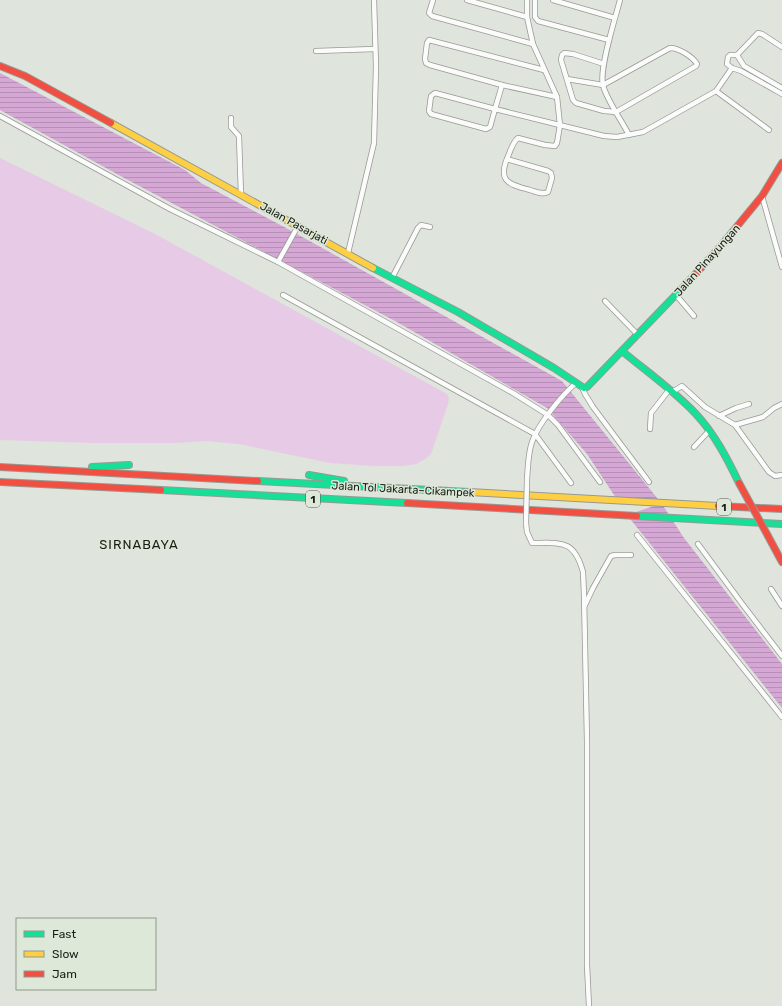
<svg xmlns="http://www.w3.org/2000/svg" width="782" height="1006" font-family="Rubik,sans-serif">
	<style>
		.grass { fill: #e7cae6 }
		.water { fill: url(#water-rules) }
		.lines { fill: none; stroke-linecap: round; stroke-linejoin: round }
		.street-casing { stroke: #969a93; stroke-width: 6 }
		.fast-casing { stroke: #969a93; stroke-width: 8 }
		.slow-casing { stroke: #969a93; stroke-width: 8 }
		.jam-casing { stroke: #969a93; stroke-width: 8 }
		.street { stroke: #fafbfa; stroke-width: 4.5 }
		.fast { stroke: #16e098; stroke-width: 6 }
		.slow { stroke: #ffcf43; stroke-width: 6 }
		.jam { stroke: #f24e42; stroke-width: 6 }
		.street-bridge-casing { stroke: #969a93; stroke-width: 6; stroke-linecap: butt }
		.jam-bridge-casing { stroke: #969a93; stroke-width: 8; stroke-linecap: butt }
		.street-bridge { stroke: #fafbfa; stroke-width: 4.5 }
		.jam-bridge { stroke: #f24e42; stroke-width: 6 }
		.labels { text-anchor: middle; stroke-width: 3; stroke-linejoin: round; paint-order: stroke }
		.shield { fill: #dee8d8; stroke: #555a52; stroke-width: 1 }
		.shield-label { font-size: 10px; font-weight: bold; fill: #1a1d18 }
		.street-label { font-size: 11px; fill: #1a1d18; stroke: #dee8d8 }
		.quarter-label { font-size: 13px; letter-spacing: 1px; fill: #1a1d18; stroke: #dee8d8 }
	</style>
	<defs>
		<pattern id="water-rules" width="6" height="5" patternUnits="userSpaceOnUse"><rect width="6" height="5" fill="#d4a7d5"/><path d="M0 2.5h6" fill="none" stroke="#b58fb6"/></pattern>
	</defs>
	<rect width="100%" height="100%" fill="#dfe4dc"/>
	<path class="grass" d="M0 158 155 234 447 394 449 398 448 404 431 454 425 459 416 464 403 466H375L330 463 239 444 206 441 176 443H94L0 440Z"/>
	<path class="water" d="M0 73 185 170 201 183 288 229 562 381 662 504 684 538 782 664V708L627 515 660 504 618 501 587 454 547 408 395 321 126 179 0 110Z"/>
	<g class="lines">
		<defs>
			<g id="street">
				<path d="M433 0 429 13 432 16 533 44"/>
				<path d="M467 0 527 17"/>
				<path d="M535 0V17L538 21 609 40"/>
				<path d="M553 0 615 18"/>
				<path d="M620 0C615 19 599 69 603 85 606 99 622 121 629 135"/>
				<path d="M316 51 375 49"/>
				<path d="M737 55 758 33 762 34 782 47"/>
				<path d="M544 70 429 40 427 43 425 59 426 63 430 65 502 85 557 97"/>
				<path d="M567 79 603 85 670 48C679 48 693 57 697 64L696 66 616 112 604 111 576 103 573 100 561 60 562 55 564 53 573 54 604 64"/>
				<path d="M502 85 495 109 435 93 431 96 429 111 431 114 486 129 490 127 495 109 604 136 617 137 643 132 716 91 732 68"/>
				<path d="M782 88 744 66 737 55H730L728 57 727 64 732 68 741 71 782 94"/>
				<path d="M716 91 769 130"/>
				<path d="M0 116 170 209 278 262 513 393 548 415 558 425 600 482"/>
				<path d="M231 118V127L239 136 241 195"/>
				<path d="M507 159 548 171 551 173 552 178 548 192C542 195 536 192 530 190 506 184 497 180 509 154 511 149 513 142 518 138L545 145 555 146 557 143 560 125 557 97 533 44 527 17V0"/>
				<path d="M762 196 782 267"/>
				<path d="M348 253 374 143 376 66 374 0"/>
				<path d="M278 262 298 226"/>
				<path d="M392 278 418 228 421 225 430 227"/>
				<path d="M283 295 535 434 571 483"/>
				<path d="M676 295 694 316"/>
				<path d="M605 301 638 335"/>
				<path d="M582 387 585 394 593 407 649 482"/>
				<path d="M672 392 682 386 705 407 735 425 769 472 775 476 782 475"/>
				<path d="M719 416 736 408 749 404"/>
				<path d="M735 425 763 417 774 408 782 404"/>
				<path d="M650 429 651 413 669 390"/>
				<path d="M694 447 709 431"/>
				<path d="M527 479C528 467 528 453 532 442 538 424 562 395 576 383"/>
				<path d="M526 523 527 532 532 543C561 543 574 539 583 572L584 595 587 741V965L589 1006"/>
				<path d="M637 535 782 717"/>
				<path d="M698 544 743 605 782 656"/>
				<path d="M771 589 782 606"/>
				<path d="M585 605 593 588 611 556 615 555H631"/>
			</g>
			<g id="fast">
				<path d="M373 268 458 312 554 368 584 388 587 387 691 279"/>
				<path d="M622 351C646 371 673 390 695 413 714 433 727 458 739 483"/>
				<path d="M92 467 129 465"/>
				<path d="M309 475 344 481"/>
				<path d="M258 481 469 492"/>
				<path d="M161 490 407 503"/>
				<path d="M637 516 782 524"/>
			</g>
			<g id="slow">
				<path d="M111 123 373 268"/>
				<path d="M469 492 718 506"/>
			</g>
			<g id="jam">
				<path d="M0 66 25 76 111 123"/>
				<path d="M691 279 720 247 762 196 782 163"/>
				<path d="M0 467 258 481"/>
				<path d="M0 482 161 490"/>
				<path d="M407 503 637 516"/>
				<path d="M718 506 782 509"/>
				<path d="M768 536 782 562"/>
			</g>
		</defs>
		<use href="#street" class="street-casing"/>
		<use href="#fast" class="fast-casing"/>
		<use href="#slow" class="slow-casing"/>
		<use href="#jam" class="jam-casing"/>
		<use href="#street" class="street"/>
		<use href="#fast" class="fast"/>
		<use href="#slow" class="slow"/>
		<use href="#jam" class="jam"/>
		<defs>
			<path id="street-bridge" d="M526 523 527 479"/>
			<path id="jam-bridge" d="M739 483 768 536"/>
		</defs>
		<use href="#street-bridge" class="street-bridge-casing"/>
		<use href="#jam-bridge" class="jam-bridge-casing"/>
		<use href="#street-bridge" class="street-bridge"/>
		<use href="#jam-bridge" class="jam-bridge"/>
	</g>
	<g class="labels">
		<g class="shield">
			<rect x="306" y="491" width="14" height="16" rx="3"/>
			<rect x="717" y="499" width="14" height="16" rx="3"/>
		</g>
		<g class="shield-label">
			<text x="313" y="503">1</text>
			<text x="724" y="511">1</text>
		</g>
		<g class="street-label">
			<text transform="translate(294 223) rotate(29)" y="4">Jalan Pasarjati</text>
			<text transform="translate(707 260) rotate(-48)" y="4">Jalan Pinayungan</text>
			<text transform="translate(403 489) rotate(3)" y="4">Jalan Tol Jakarta–Cikampek</text>
		</g>
		<g class="quarter-label">
			<text x="139" y="549">SIRNABAYA</text>
		</g>
	</g>
	<rect x="16" y="918" width="140" height="72" fill="#dee8d8" stroke="#90978b"/>
	<rect x="24" y="931" width="20" height="6" fill="#16e098" stroke="#90978b"/>
	<text x="52" y="938" font-size="12" fill="#1a1d18">Fast</text>
	<rect x="24" y="951" width="20" height="6" fill="#ffcf43" stroke="#90978b"/>
	<text x="52" y="958" font-size="12" fill="#1a1d18">Slow</text>
	<rect x="24" y="971" width="20" height="6" fill="#f24e42" stroke="#90978b"/>
	<text x="52" y="978" font-size="12" fill="#1a1d18">Jam</text>
</svg>
